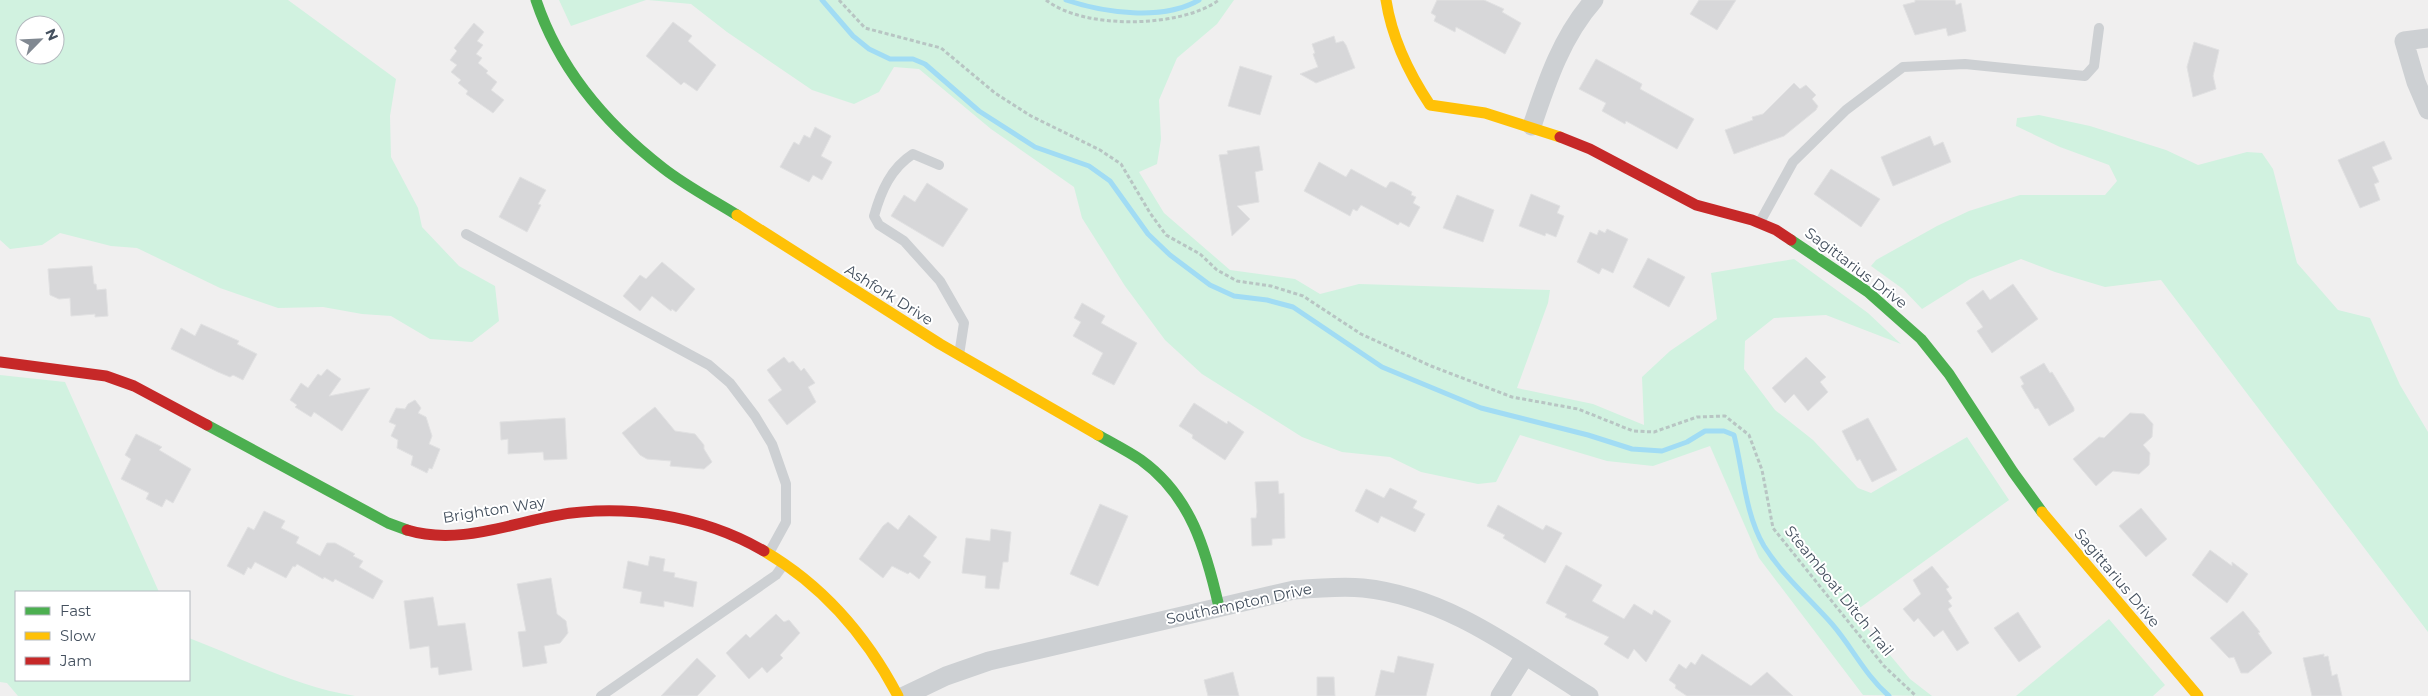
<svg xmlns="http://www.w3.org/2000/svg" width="2428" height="696" font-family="Montserrat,sans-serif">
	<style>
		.green { fill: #d1f2e0; fill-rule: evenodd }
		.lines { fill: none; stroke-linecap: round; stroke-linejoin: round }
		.stream { stroke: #a1dcf4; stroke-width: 5 }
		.building { fill: #d7d7d9; stroke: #e1e1e2 }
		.path { stroke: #b8c5c3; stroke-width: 3; stroke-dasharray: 4 2.5; stroke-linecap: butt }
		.lane { stroke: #cdd0d3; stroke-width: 10 }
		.street { stroke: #cdd0d3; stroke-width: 19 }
		.fast { stroke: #4caf50; stroke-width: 11 }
		.slow { stroke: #ffc107; stroke-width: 11 }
		.jam { stroke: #c62828; stroke-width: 11 }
		.labels { text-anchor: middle; stroke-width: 4; stroke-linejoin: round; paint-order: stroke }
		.street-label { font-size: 15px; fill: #44505e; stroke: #fff }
	</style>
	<rect width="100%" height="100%" fill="#f0efef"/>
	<g class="green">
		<path d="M0 0H288L396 79 390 116 391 157 418 208 422 227 459 266 495 286 499 321 472 342 430 339 391 316 362 314 323 307 278 308 220 288 137 248 111 246 60 233 42 245 10 249 0 240ZM25 25H55V55H25Z"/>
		<path d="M559 0H646L571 26Z"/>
		<path d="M648 0H1234L1217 24 1177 58 1159 100 1161 139 1157 164 1139 172 1164 213 1230 270 1295 279 1320 294 1359 284 1550 290 1548 303 1517 388 1593 404 1644 425 1642 377 1670 351 1717 319 1711 273 1794 259 1868 313 1901 344 1826 315 1774 318 1745 341 1744 369 1775 410 1813 440 1858 488 1871 493 1967 437 2009 500 1854 612 1910 679 1932 696 1863 695 1759 558 1710 446 1653 466 1607 461 1520 435 1496 482 1478 484 1421 472 1390 457 1342 452 1302 437 1202 374 1165 340 1125 286 1082 218 1074 187 991 129 919 69 894 67 879 92 854 104 812 90 727 32 691 4Z"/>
		<path d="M2039 115 2090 126 2166 150 2198 165 2247 152 2262 153 2273 169 2297 263 2338 310 2370 318 2400 385 2428 432V632L2161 280 2105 287 2055 272 2021 259 1970 279 1922 309 1903 289 1871 266 1876 260 1937 226 1969 211 2020 195H2105L2117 181 2109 165 2060 147 2016 126 2017 118Z"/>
		<path d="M0 375 65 382 159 592H16V680H189V638C244 659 296 687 355 696H18L7 683 0 682Z"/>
		<path d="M2109 619 2165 685 2153 696H2016Z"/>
	</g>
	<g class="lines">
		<g class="stream">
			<path d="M822 0 853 36 869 49 890 59H913L925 64 979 111 1035 147 1089 166 1110 181 1148 234 1170 255 1210 285 1234 296 1267 300 1293 307 1382 367 1481 408 1588 435 1632 449 1662 451 1687 442 1705 431H1724L1734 435C1743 471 1745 514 1764 546 1783 576 1809 598 1832 624 1852 647 1865 675 1889 696"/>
			<path d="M1066 0C1104 13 1163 21 1199 0"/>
		</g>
	</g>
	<g class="building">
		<path d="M1437 0H1484L1504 9 1502 12 1521 23 1505 54 1456 27 1455 32 1434 21 1436 16 1431 13Z"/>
		<path d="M1699 0H1736L1717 30 1690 14Z"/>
		<path d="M1915 0H1955L1956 5 1961 3 1966 31 1948 36 1946 28 1915 35 1903 5 1915 2Z"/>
		<path d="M673 22 692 36 688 41 716 65 697 91 684 82 681 85 646 56Z"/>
		<path d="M474 23 484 32 477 41 483 45 476 54 482 58 478 63 488 71 486 73 497 82 491 90 504 100 493 113 466 94 468 91 458 83 461 80 451 72 457 65 450 60 457 51 454 48Z"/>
		<path d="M1334 36 1336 43 1343 41 1346 45 1355 68 1316 83 1300 74 1318 67 1313 54 1315 53 1312 44Z"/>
		<path d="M2194 42 2219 50 2213 76 2216 89 2193 97 2187 67Z"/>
		<path d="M1596 59 1642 84 1640 89 1694 119 1677 149 1626 121 1625 124 1602 111 1606 103 1579 89Z"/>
		<path d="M1240 66 1272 76 1260 115 1228 106Z"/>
		<path d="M1794 83 1800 89 1806 85 1816 95 1812 99 1818 106 1816 110 1784 136 1734 154 1725 130 1753 120 1752 117 1763 114Z"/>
		<path d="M815 127 831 136 821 156 832 162 822 180 813 175 809 182 780 167 794 142 799 145 804 135 810 138Z"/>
		<path d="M1930 136 1934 146 1943 142 1951 162 1893 186 1881 157Z"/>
		<path d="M2384 141 2392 159 2372 167 2379 182 2374 184 2380 200 2360 208 2338 160Z"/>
		<path d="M1259 146 1263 170 1255 172 1259 202 1237 206 1250 219 1232 236 1219 155 1228 154 1227 151Z"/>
		<path d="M1319 162 1346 177 1351 169 1386 188 1390 182H1393L1412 192 1411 195 1416 197 1413 203 1420 207 1409 227 1400 222 1398 225 1361 205 1357 211 1353 209 1350 216 1304 191Z"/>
		<path d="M1831 169 1880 199 1861 227 1814 194Z"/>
		<path d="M520 177 546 190 538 204 541 205 527 232 499 217Z"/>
		<path d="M927 183 968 209 943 247 891 216 904 195 915 202Z"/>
		<path d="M1531 194 1560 206 1557 213 1564 216 1556 237 1546 233 1545 236 1519 226Z"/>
		<path d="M1457 195 1494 210 1483 242 1443 228Z"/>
		<path d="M1607 229 1628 239 1613 273 1602 268 1599 274 1577 262 1590 232 1597 235 1599 230 1605 233Z"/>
		<path d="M1648 258 1685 277 1669 307 1633 287Z"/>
		<path d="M662 262 695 289 676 312 672 309 671 311 652 296 640 311 623 296 640 275 646 279Z"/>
		<path d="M92 266 94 284H96L97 290 106 289 108 316 95 317V314L71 316 70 298 59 299 50 295 48 269Z"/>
		<path d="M2013 284 2038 319 1992 353 1977 331 1983 327 1966 303 1983 290 1990 300Z"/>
		<path d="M1082 303 1105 316 1101 323 1137 343 1114 385 1092 374 1103 353 1073 336 1081 322 1074 318Z"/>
		<path d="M201 324 239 341 237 344 257 354 243 380 233 375 230 377 218 372 171 349 181 328 195 336Z"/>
		<path d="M784 357 789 363 793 361 801 371 804 368 815 383 808 387 816 402 787 425 768 400 782 390 767 370Z"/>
		<path d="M1806 357 1826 377 1820 382 1828 392 1808 411 1794 394 1785 403 1772 388Z"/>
		<path d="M2044 363 2050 373 2052 372 2074 408V411L2049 426 2038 408 2035 409 2021 386 2024 384 2020 377Z"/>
		<path d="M327 369 341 379 329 396 370 388 342 431 314 412 311 417 295 407 297 405 290 400 301 383 308 388 318 374 321 376Z"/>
		<path d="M415 400 421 408 418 413 426 417 432 436 429 444 440 449 432 469 429 468 427 473 411 465 413 456 397 448 398 440 391 436 396 425 389 422 396 408 405 409 408 404Z"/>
		<path d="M1194 403 1227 424 1228 421 1244 432 1225 460 1192 438 1193 435 1179 426Z"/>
		<path d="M655 407 675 431 695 434 704 445V449L712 462 704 469 670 466 671 461 647 459 640 455 622 433Z"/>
		<path d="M2130 413 2144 414 2153 424 2152 437 2143 445 2150 453 2149 465 2139 474 2113 471 2096 486 2073 459 2099 437 2104 438Z"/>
		<path d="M565 418 567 459 544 460 543 452 508 454V439L501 440 500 422Z"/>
		<path d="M1868 418 1897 470 1872 482 1860 459 1857 461 1842 431Z"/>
		<path d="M136 434 162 447 159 450 191 469 173 503 166 499 162 507 146 499 149 493 121 479 131 459 125 455Z"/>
		<path d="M1278 481 1279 494 1284 493 1285 538 1272 539V545L1252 546 1251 518H1256L1257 512 1255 482Z"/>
		<path d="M1390 488 1417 501 1413 508 1425 514 1415 532 1381 516 1378 523 1355 511 1366 489 1384 498Z"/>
		<path d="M1100 504 1128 516 1098 586 1070 574Z"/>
		<path d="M1498 505 1543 530 1546 525 1562 533 1545 563 1503 538 1505 535 1487 526Z"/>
		<path d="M2141 508 2167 539 2146 557 2119 526Z"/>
		<path d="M264 511 285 521 281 528 299 537 296 543 320 556 327 543H335L355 554 353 556 363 561 359 567 383 581 373 599 335 579 333 582 324 577 323 579 297 564 295 567 293 566 286 578 255 562 251 569 248 567 244 575 227 566 248 527 254 530Z"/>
		<path d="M909 515 937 537 923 556 931 562 919 579 910 572 908 574 892 566 883 578 859 559 883 526 888 522 898 530Z"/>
		<path d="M991 529 1011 532 1008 562H1003L999 589 985 588 986 576 962 573 966 538 990 541Z"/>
		<path d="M2210 550 2232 566V562L2248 574 2227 603 2192 575Z"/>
		<path d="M650 556 665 559 663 571 675 573 674 577 697 582 693 607 664 601V607L640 603 642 592 623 588 628 561 648 566Z"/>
		<path d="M1566 565 1602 585 1592 601 1624 619 1634 604 1652 615 1654 610 1671 621 1646 662 1634 649 1628 659 1604 644 1609 637 1565 617 1567 614 1546 603Z"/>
		<path d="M1932 566 1949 587 1946 589 1952 598 1948 601 1952 606 1948 609 1969 643 1957 651 1943 630 1934 637 1918 618 1914 622 1903 609 1921 594 1913 580Z"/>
		<path d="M551 578 557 614 566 621 568 633 560 643 544 646 547 663 523 667 518 632 526 631 517 584Z"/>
		<path d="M433 597 438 626 465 623 472 670 439 675 438 667 431 668 429 646 410 649 404 601Z"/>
		<path d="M2243 611 2260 632 2258 633 2272 653 2248 673H2241L2234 657 2229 658 2210 638Z"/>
		<path d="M2018 612 2041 647 2019 662 1994 628Z"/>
		<path d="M776 614 784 622 789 620 800 633 780 655 783 658 767 673 762 667 749 679 726 653 746 634 750 638Z"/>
		<path d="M1702 654 1751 686 1767 672 1793 696H1687L1675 688 1676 685 1669 680 1679 664 1686 669 1691 662 1695 665Z"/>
		<path d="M2324 654V657L2328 656 2332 676 2337 674 2342 696H2312L2303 658Z"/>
		<path d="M1398 656 1434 664 1426 696H1375L1381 670 1394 673Z"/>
		<path d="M697 658 716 676 697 696H661Z"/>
		<path d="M1233 672 1239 696H1208L1204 680Z"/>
		<path d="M1317 677H1334L1335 696H1317Z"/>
	</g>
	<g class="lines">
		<g class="path">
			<path d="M839 0 865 28 941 48 995 93 1031 116 1100 150 1121 164 1150 213 1166 235 1200 254 1217 270 1237 281 1271 286 1303 296 1361 334 1431 366 1512 397 1578 409 1633 431 1654 432 1697 417 1725 416 1749 435 1762 470 1773 528 1884 666 1916 696"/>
			<path d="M1046 0C1084 30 1181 28 1219 0"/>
		</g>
		<g class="lane">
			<path d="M939 165 913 154C891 168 881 191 874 216L879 225 904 241 940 281 964 323 959 355"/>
			<path d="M1760 222 1793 162 1846 110 1903 67 1965 64 2085 76 2094 66 2099 28"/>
			<path d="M466 234 709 365 730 383 755 416 772 444 786 484V522L769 553"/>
			<path d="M601 696 776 575 784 564"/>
		</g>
		<g class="street">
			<path d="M2428 38 2404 41 2416 82 2428 110"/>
			<path d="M1532 126C1547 81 1562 36 1594 0"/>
			<path d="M904 696 946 676 989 661 1294 590C1317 588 1340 586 1363 588 1449 597 1518 652 1589 696"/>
			<path d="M1500 696 1525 656"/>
		</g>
		<g class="fast">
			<path d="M536 0C559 69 606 124 663 168 686 186 713 200 737 215"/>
			<path d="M1791 240 1868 292 1921 339 1949 374 2013 472 2042 512"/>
			<path d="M207 425 388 523 407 530"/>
			<path d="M1098 435C1112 443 1128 451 1141 460 1191 496 1206 550 1219 607"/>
		</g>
		<g class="slow">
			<path d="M1386 0C1392 39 1408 72 1430 105L1485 113 1560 137"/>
			<path d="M737 215 940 344 1098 435"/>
			<path d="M2042 512 2198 696"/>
			<path d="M764 551C824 586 866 635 898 696"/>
		</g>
		<g class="jam">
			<path d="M1560 137 1590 149 1696 205 1752 220 1776 230 1791 240"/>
			<path d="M0 362 106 376 134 386 207 425"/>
			<path d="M407 530C456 545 506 525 553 516 623 503 702 515 764 551"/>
		</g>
	</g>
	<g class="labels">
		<g class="street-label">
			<text transform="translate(1856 268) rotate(37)" y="5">Sagittarius Drive</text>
			<text transform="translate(889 295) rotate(32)" y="5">Ashfork Drive</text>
			<text transform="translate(494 510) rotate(-9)" y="5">Brighton Way</text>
			<text transform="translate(2117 578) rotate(50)" y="5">Sagittarius Drive</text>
			<text transform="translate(1839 591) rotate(51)" y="5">Steamboat Ditch Trail</text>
			<text transform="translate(1239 604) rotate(-12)" y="5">Southampton Drive</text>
		</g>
	</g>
	<rect x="15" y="591" width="175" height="90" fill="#ffffff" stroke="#b4b9bf"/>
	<rect x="25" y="607" width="25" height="8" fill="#4caf50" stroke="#b4b9bf"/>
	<text x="60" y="616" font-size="15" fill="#44505e">Fast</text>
	<rect x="25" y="632" width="25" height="8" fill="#ffc107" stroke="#b4b9bf"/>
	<text x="60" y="641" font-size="15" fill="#44505e">Slow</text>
	<rect x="25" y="657" width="25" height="8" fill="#c62828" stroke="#b4b9bf"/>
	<text x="60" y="666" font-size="15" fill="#44505e">Jam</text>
	<g transform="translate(40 40) rotate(66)"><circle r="24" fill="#ffffff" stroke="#b4b9bf"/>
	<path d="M0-4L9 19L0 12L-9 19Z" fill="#808891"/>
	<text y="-8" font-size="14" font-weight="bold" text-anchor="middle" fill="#44505e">N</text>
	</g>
</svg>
